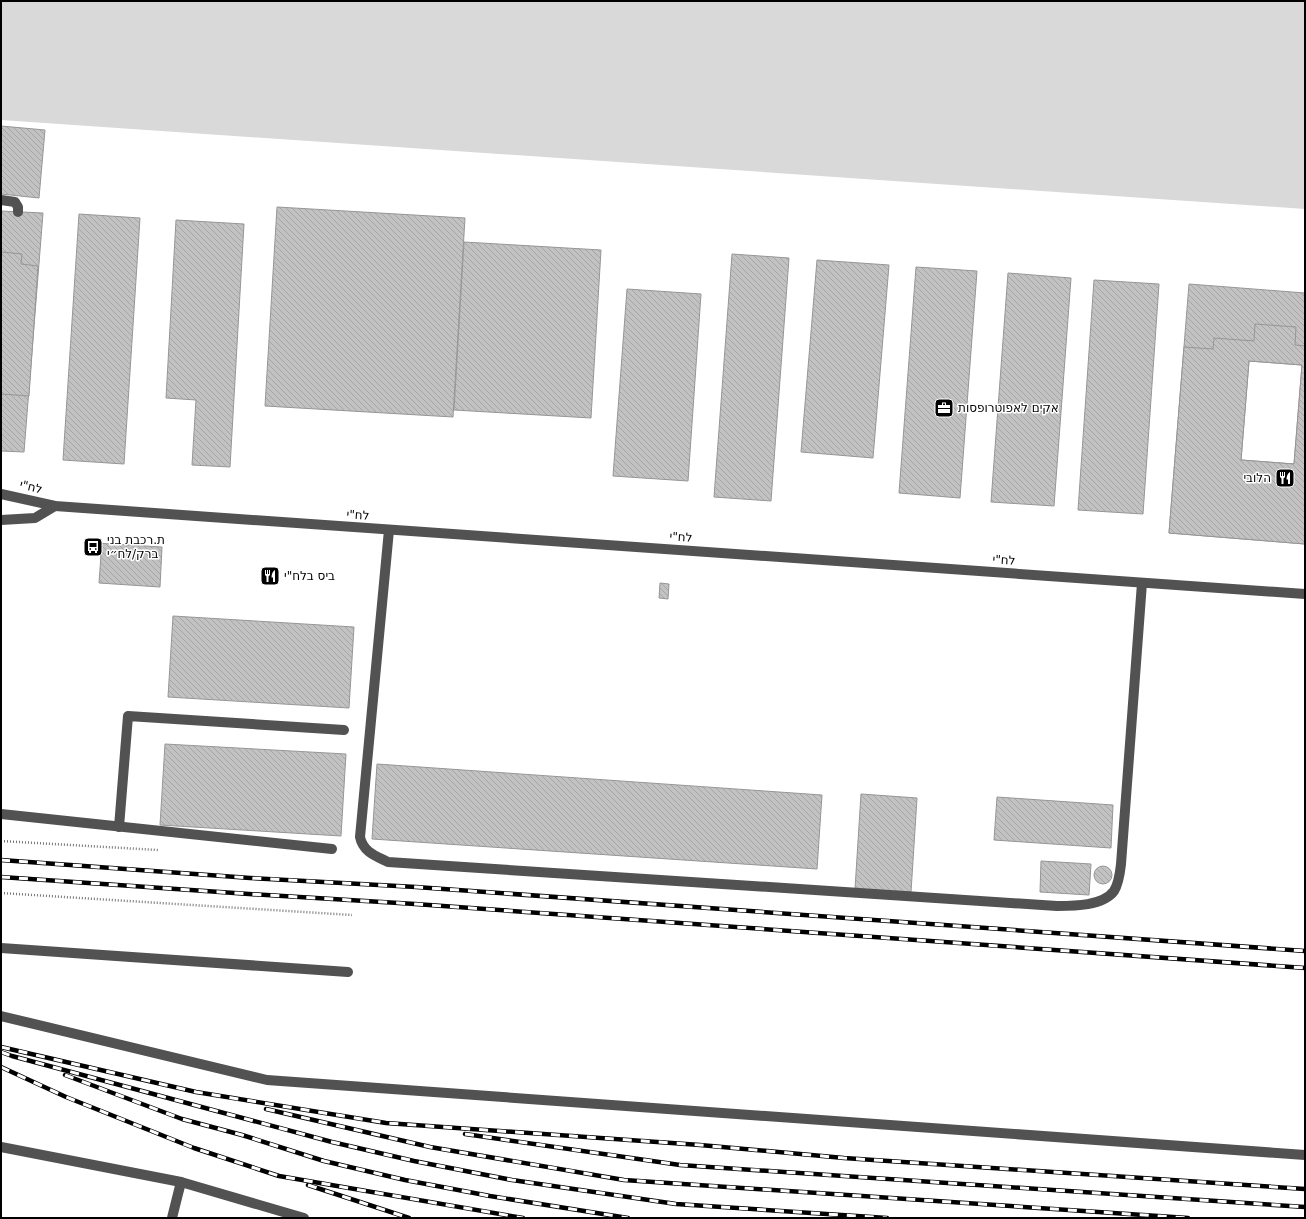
<svg xmlns="http://www.w3.org/2000/svg" width="1306" height="1219" font-family="'DejaVu Sans','Noto Sans Hebrew',sans-serif">
	<style>
		.green { fill: #d9d9d9 }
		.building { fill: url(#building-back-hatch); stroke: #969696; fill-rule: evenodd }
		.lines { fill: none; stroke-linecap: round; stroke-linejoin: round }
		.path { stroke: #747474; stroke-width: 2.5; stroke-dasharray: 1 2; stroke-linecap: butt }
		.minor { stroke: #525252; stroke-width: 10 }
		.rail-casing { stroke: #000; stroke-width: 4.5 }
		.rail { stroke: #fff; stroke-width: 3; stroke-dasharray: 9; stroke-linecap: butt }
		.labels { text-anchor: middle; stroke-width: 3; stroke-linejoin: round; paint-order: stroke }
		.poi-label { font-size: 12px; fill: #000; stroke: #fff; text-anchor: start }
		.street-label { font-size: 12px; fill: #000; stroke: #fff }
	</style>
	<defs>
		<pattern id="building-back-hatch" width="6" height="6" patternUnits="userSpaceOnUse"><rect width="6" height="6" fill="#c2c2c2"/><path d="M-1 5l2 2M0 0l6 6M5-1l2 2" fill="none" stroke="#a5a5a5"/></pattern>
	</defs>
	<rect width="100%" height="100%" fill="#fff"/>
	<path class="green" d="M1 1H1305V209L1 120Z"/>
	<g class="building">
		<path d="M1 126 45 130 39 198 1 194Z"/>
		<path d="M277 207 465 218 453 417 265 406Z"/>
		<path d="M1 211 43 213 24 452 1 451Z"/>
		<path d="M79 214 140 218 124 464 63 460Z"/>
		<path d="M176 220 244 224 230 467 192 465 196 400 166 398Z"/>
		<path d="M464 242 601 250 591 418 454 410Z"/>
		<path d="M1 252 22 254 21 264 38 266 29 396 1 394Z"/>
		<path d="M732 254 789 258 771 501 714 497Z"/>
		<path d="M817 260 889 265 873 458 801 452Z"/>
		<path d="M916 267 977 271 960 498 899 493Z"/>
		<path d="M1008 273 1071 278 1054 506 991 502Z"/>
		<path d="M1094 280 1159 284 1143 514 1078 510Z"/>
		<path d="M1189 284 1305 293V544L1169 533ZM1249 361 1302 365 1294 464 1241 460Z"/>
		<path d="M627 289 701 294 688 481 613 476Z"/>
		<path d="M1255 324 1296 327 1295 345 1305 346V544L1169 533 1184 347 1213 349 1214 338 1254 341ZM1249 361 1302 365 1294 464 1241 460Z"/>
		<path d="M95 543 162 547 160 587 99 583 101 555 94 554Z"/>
		<path d="M660 583 669 584 668 599 659 598Z"/>
		<path d="M173 616 354 627 349 708 168 697Z"/>
		<path d="M165 744 346 754 341 836 160 825Z"/>
		<path d="M377 764 822 795 817 869 372 839Z"/>
		<path d="M861 794 917 798 911 892 855 889Z"/>
		<path d="M997 797 1113 805 1111 848 994 840Z"/>
		<path d="M1041 861 1091 864 1089 895 1040 892Z"/>
		<circle cx="1103" cy="875" r="9"/>
	</g>
	<g class="lines">
		<g class="path">
			<path d="M1 841 158 850"/>
			<path d="M1 893 352 915"/>
		</g>
		<g class="minor">
			<path d="M1 200 15 202 18 207V212"/>
			<path d="M1 494 55 506 1305 594"/>
			<path d="M1 520 35 518 55 506"/>
			<path d="M389 530 360 837C363 852 376 856 388 862L1057 906C1074 906 1103 906 1114 891 1119 883 1120 873 1121 864L1142 583"/>
			<path d="M1 814 332 849"/>
			<path d="M119 827 128 716 344 730"/>
			<path d="M1 948 348 972"/>
			<path d="M1 1016 267 1080 1305 1155"/>
			<path d="M1 1147 181 1182 304 1218"/>
			<path d="M172 1218 181 1182"/>
		</g>
		<defs>
			<g id="rail">
				<path d="M1 860 250 878 416 887 1305 951"/>
				<path d="M1 877 249 894 415 904 1305 968"/>
				<path d="M1 1047 196 1092 386 1123 700 1145 844 1158 1305 1189"/>
				<path d="M1 1052 12 1056 332 1142 414 1161 512 1180 676 1204 887 1218"/>
				<path d="M1 1067 66 1097 194 1148 279 1176 523 1218"/>
				<path d="M65 1075 182 1119 242 1135 324 1161 405 1180 490 1196 628 1218"/>
				<path d="M266 1109 430 1147 624 1180 1188 1218"/>
				<path d="M465 1134 680 1165 1305 1207"/>
				<path d="M308 1185 409 1218"/>
			</g>
		</defs>
		<use href="#rail" class="rail-casing"/>
		<use href="#rail" class="rail"/>
	</g>
	<defs>
		<symbol id="office-square" viewBox="-11 -11 22 22"><rect x="-9" y="-9" width="18" height="18" rx="4" fill="#000" stroke="#fff"/><path d="M-6-3h4V-5.5h4V-3h4V5H-6ZM-1-4.5V-3h2v-1.5ZM-6 0V1H6V0Z" fill="#fff"/></symbol>
		<symbol id="restaurant-square" viewBox="-11 -11 22 22"><rect x="-9" y="-9" width="18" height="18" rx="4" fill="#000" stroke="#fff"/><path d="M-5-6h1v4h1v-4h1v4h1v-4h1v5L-1.5 .5V6h-2V.5L-5-1ZM5-6V6H3V1.5H1.5Q1.5-4 5-6Z" fill="#fff"/></symbol>
		<symbol id="bus-square" viewBox="-11 -11 22 22"><rect x="-9" y="-9" width="18" height="18" rx="4" fill="#000" stroke="#fff"/><path d="M-5-6H5V4H4V6H2V4H-2V6H-4V4H-5ZM-3.5-4V0h7V-4ZM-3.5 1.2v1.5H-2V1.2ZM2 1.2v1.5H3.5V1.2Z" fill="#fff"/></symbol>
	</defs>
	<g fill-rule="evenodd">
		<use href="#office-square" x="933" y="397" width="22" height="22"/>
		<use href="#restaurant-square" x="1274" y="467" width="22" height="22"/>
		<use href="#bus-square" x="82" y="536" width="22" height="22"/>
		<use href="#restaurant-square" x="259" y="565" width="22" height="22"/>
	</g>
	<g class="labels">
		<g class="poi-label">
			<text x="958" y="412">אקים לאפוטרופסות</text>
			<text x="1271" y="482" text-anchor="end">הלובי</text>
			<text x="107" y="544">ת.רכבת בני<tspan x="107" dy="14">ברק/לח״י</tspan></text>
			<text x="284" y="580">ביס בלח"י</text>
		</g>
		<g class="street-label">
			<text transform="translate(31 487) rotate(14)" y="4">לח"י</text>
			<text transform="translate(358 515) rotate(4)" y="4">לח"י</text>
			<text transform="translate(681 537) rotate(4)" y="4">לח"י</text>
			<text transform="translate(1004 560) rotate(4)" y="4">לח"י</text>
		</g>
	</g>
	<rect width="1306" height="1219" fill="none" stroke="#000000" stroke-width="4"/>
</svg>
